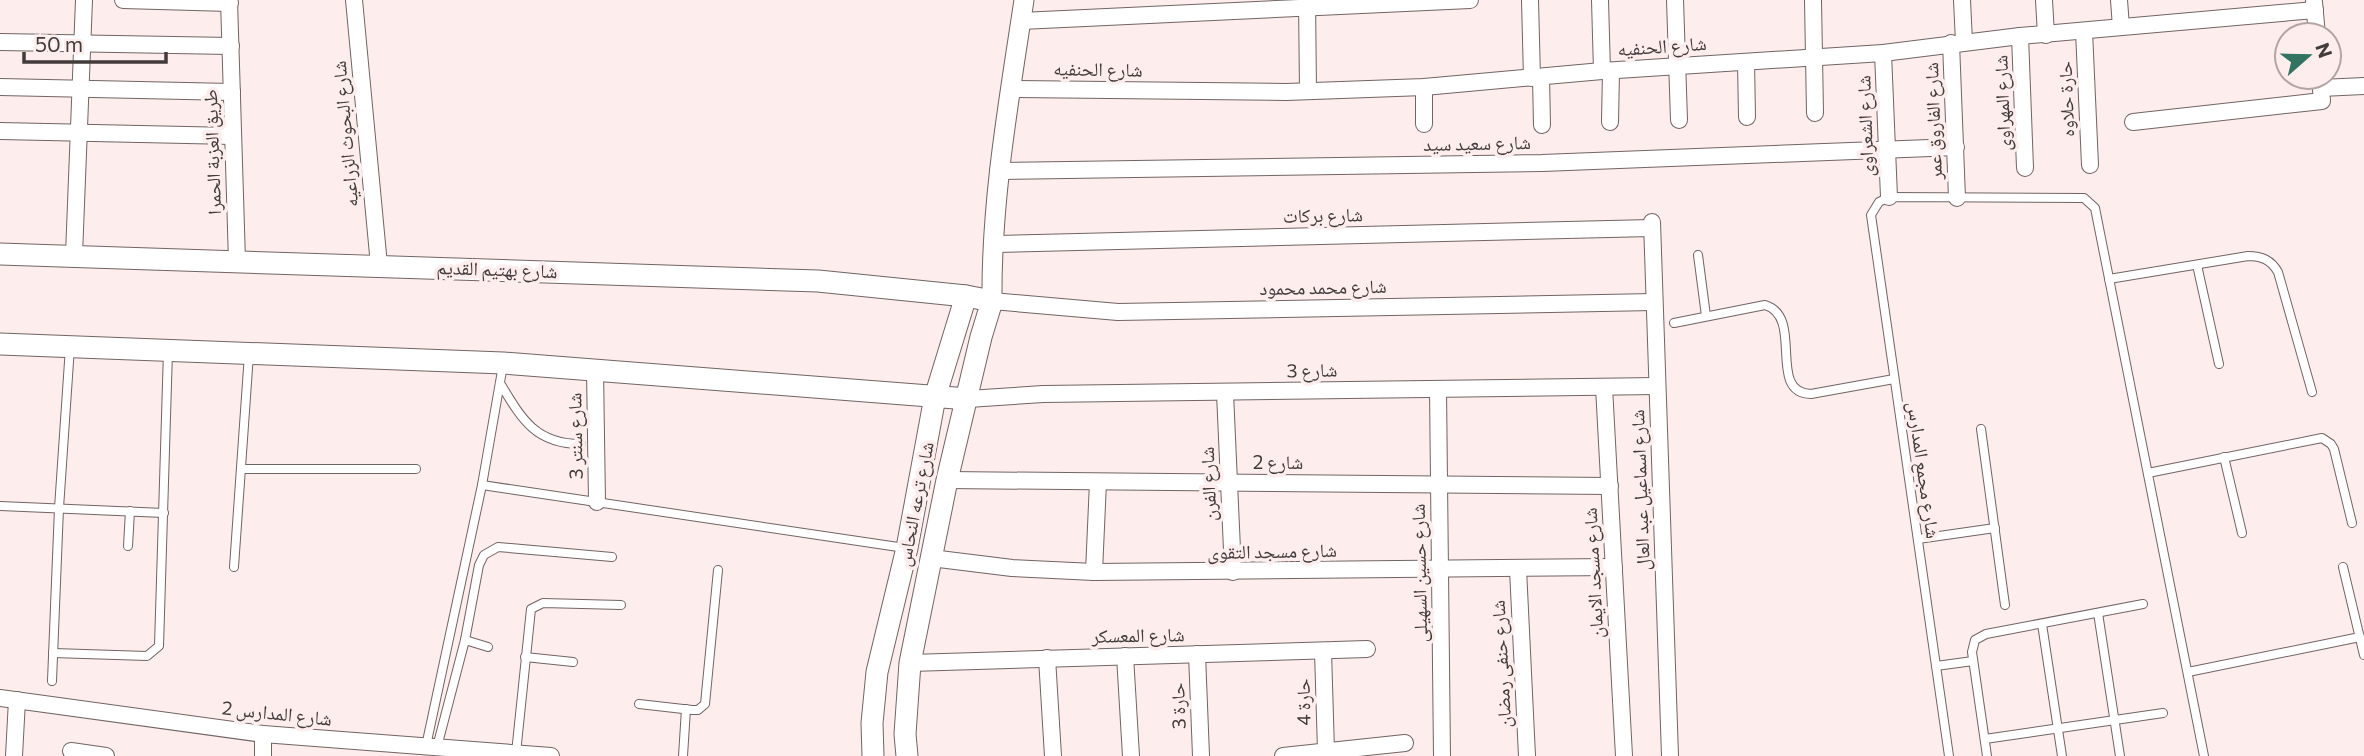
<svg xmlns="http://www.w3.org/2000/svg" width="2364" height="756" font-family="Commissioner,'Noto Naskh Arabic',sans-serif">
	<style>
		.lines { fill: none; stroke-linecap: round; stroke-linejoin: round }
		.service-casing { stroke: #726463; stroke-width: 10 }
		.minor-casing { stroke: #726463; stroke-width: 18 }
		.tertiary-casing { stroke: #726463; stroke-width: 21 }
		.secondary-casing { stroke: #726463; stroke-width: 23 }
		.service { stroke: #fff; stroke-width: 8 }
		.minor { stroke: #fff; stroke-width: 16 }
		.tertiary { stroke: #fff; stroke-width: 19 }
		.secondary { stroke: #fff; stroke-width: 21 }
		.labels { text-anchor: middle; stroke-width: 7; stroke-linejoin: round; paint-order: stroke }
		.street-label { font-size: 19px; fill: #413b3a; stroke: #fdedec }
	</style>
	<rect width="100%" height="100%" fill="#fdedec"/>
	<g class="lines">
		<defs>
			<g id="service">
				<path d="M1698 255 1706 316"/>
				<path d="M2197 265 2219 364"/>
				<path d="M2109 279 2248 256C2262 256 2271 260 2278 272L2312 392"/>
				<path d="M1674 323 1765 305C1805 317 1766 393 1811 394L1894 379"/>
				<path d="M500 383C521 418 535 444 581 444"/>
				<path d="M1981 429 2005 605"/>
				<path d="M2224 457 2242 533"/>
				<path d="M241 469H416"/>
				<path d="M2148 473 2322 438 2331 444 2334 449 2352 523"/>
				<path d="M482 485 905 548"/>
				<path d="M0 506 164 513"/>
				<path d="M1918 539 1995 528"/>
				<path d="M128 546 130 511"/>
				<path d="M234 567 249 354"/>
				<path d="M2343 567 2364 655"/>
				<path d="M2098 613 2120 756"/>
				<path d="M2042 624 2062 756"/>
				<path d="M465 640 488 647"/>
				<path d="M53 653 147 656 159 646 168 351"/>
				<path d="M525 657 573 662"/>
				<path d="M1936 666 1973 661"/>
				<path d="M2188 672 2360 637"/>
				<path d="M52 681 59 508 70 347"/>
				<path d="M639 704 692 710H698L705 704 718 570"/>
				<path d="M1985 739 2163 713"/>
				<path d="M426 746 482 485 503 365"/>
				<path d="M437 747 465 640 479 565 484 555 498 547 612 557"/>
				<path d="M516 753 531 609 543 603 621 605"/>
				<path d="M683 756 686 709"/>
				<path d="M1949 756 1871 215 1879 202 1889 197 2084 198 2095 208 2204 756"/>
				<path d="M1987 756 1972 652 1975 640 1986 634 2143 604"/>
			</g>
			<g id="minor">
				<path d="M123 0 230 3"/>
				<path d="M229 0 237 261"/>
				<path d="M354 0 379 265"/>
				<path d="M1307 0 1308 91"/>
				<path d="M1530 0 1532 78"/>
				<path d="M1600 0 1602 71"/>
				<path d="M1675 0 1679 120"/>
				<path d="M1813 0 1815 113"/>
				<path d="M1962 0 1964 42"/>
				<path d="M2044 0 2046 35"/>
				<path d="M2119 0 2121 27"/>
				<path d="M2314 2 2317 35"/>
				<path d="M1021 21 1470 0"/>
				<path d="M2084 31 2090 165"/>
				<path d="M2020 36 2025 168"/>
				<path d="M0 42 231 46"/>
				<path d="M1951 43 1957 198"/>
				<path d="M1883 53 1889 197"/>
				<path d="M1746 62 1747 117"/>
				<path d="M1541 77 1542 125"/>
				<path d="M0 87 232 92"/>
				<path d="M2321 88 2364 86"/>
				<path d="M1010 89 1286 92 1424 87 1602 71 1883 53 2020 36 2315 10"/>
				<path d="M1610 122 1611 71"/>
				<path d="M2133 122 2322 101 2320 77"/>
				<path d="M1424 124V87"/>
				<path d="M0 131 233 136"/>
				<path d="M998 171 1542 163 1956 147"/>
				<path d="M1652 222 1670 756"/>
				<path d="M995 244 1652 228"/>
				<path d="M74 255 84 0"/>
				<path d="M992 301 1118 312 1654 302"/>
				<path d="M595 370 597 502"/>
				<path d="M1604 387 1624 756"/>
				<path d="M1438 389 1442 756"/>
				<path d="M1225 393 1233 572"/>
				<path d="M968 399 1043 394 1657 386"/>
				<path d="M947 480 1610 486"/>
				<path d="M931 558 1012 568 1094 572 1614 567"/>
				<path d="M1518 569 1527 756"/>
				<path d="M1094 572 1098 482"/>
				<path d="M1323 651 1326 751"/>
				<path d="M1197 654 1201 756"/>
				<path d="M1125 656 1131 756"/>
				<path d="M1047 658 1053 756"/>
				<path d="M910 663 1367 649"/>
				<path d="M0 698 263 734 551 756"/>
				<path d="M71 751 106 756"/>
				<path d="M14 756 17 700"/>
				<path d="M263 756V734"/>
				<path d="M1283 756 1405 743"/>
			</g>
			<path id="tertiary" d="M992 301C991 200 1009 100 1024 0"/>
			<g id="secondary">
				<path d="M0 254 818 281 966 296 992 301 981 337 947 480 910 663 905 734 907 756"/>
				<path d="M0 344 503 363 968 399"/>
				<path d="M873 756 872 723 877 672 907 548 935 397 966 296"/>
			</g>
		</defs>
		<use href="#service" class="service-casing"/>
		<use href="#minor" class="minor-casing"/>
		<use href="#tertiary" class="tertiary-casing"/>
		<use href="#secondary" class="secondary-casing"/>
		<use href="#service" class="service"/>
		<use href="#minor" class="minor"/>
		<use href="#tertiary" class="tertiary"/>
		<use href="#secondary" class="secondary"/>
	</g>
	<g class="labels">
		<g class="street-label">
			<text transform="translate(1662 46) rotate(-4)" y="7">شارع الحنفيه</text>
			<text transform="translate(1098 69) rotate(1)" y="7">شارع الحنفيه</text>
			<text transform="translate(2066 99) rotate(-92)" y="7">حارة حلاوه</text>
			<text transform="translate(2002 103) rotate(-92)" y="7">شارع المهراوى</text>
			<text transform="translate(1933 121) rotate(-92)" y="7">شارع الفاروق عمر</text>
			<text transform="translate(1865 126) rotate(-92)" y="7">شارع الشعراوى</text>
			<text transform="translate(345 134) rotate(-95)" y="7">شارع البحوث الزراعيه</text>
			<text transform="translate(1477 143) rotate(-1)" y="7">شارع سعيد سيد</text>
			<text transform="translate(212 152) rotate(-92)" y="7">طريق العزبة الحمرا</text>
			<text transform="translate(1323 215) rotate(-1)" y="7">شارع بركات</text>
			<text transform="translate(497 269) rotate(2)" y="7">شارع بهتيم القديم</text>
			<text transform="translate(1323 287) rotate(-1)" y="7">شارع محمد محمود</text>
			<text transform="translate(1312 370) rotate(-1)" y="7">شارع 3</text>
			<text transform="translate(575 436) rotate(-91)" y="7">شارع سنتر 3</text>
			<text x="1278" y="469">شارع 2</text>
			<text transform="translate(1924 470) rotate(82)" y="7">شارع مجمع المدارس</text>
			<text transform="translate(1208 484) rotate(-92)" y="7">شارع الفرن</text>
			<text transform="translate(1640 490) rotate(-92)" y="7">شارع اسماعيل عبد العال</text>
			<text transform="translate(915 504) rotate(-79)" y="7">شارع ترعه النحاس</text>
			<text transform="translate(1272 551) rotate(-1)" y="7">شارع مسجد التقوى</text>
			<text transform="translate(1419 573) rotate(-91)" y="7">شارع حسين السهيلى</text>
			<text transform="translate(1593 573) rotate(-93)" y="7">شارع مسجد الايمان</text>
			<text transform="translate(1138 635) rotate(-1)" y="7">شارع المعسكر</text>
			<text transform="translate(1501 664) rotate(-93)" y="7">شارع حنفى رمضان</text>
			<text transform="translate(1303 702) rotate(-91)" y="7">حارة 4</text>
			<text transform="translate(1178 706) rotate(-92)" y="7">حارة 3</text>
			<text transform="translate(277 713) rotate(6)" y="7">شارع المدارس 2</text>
		</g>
	</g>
	<g transform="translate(2308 56) rotate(70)"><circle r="33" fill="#fdedec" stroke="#b2a6a5" stroke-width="2"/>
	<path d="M0-5L12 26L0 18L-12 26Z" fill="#337362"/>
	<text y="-10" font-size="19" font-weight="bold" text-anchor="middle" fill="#413b3a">N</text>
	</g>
	<path d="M24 52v10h142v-10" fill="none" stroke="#413b3a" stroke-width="3.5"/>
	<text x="35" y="52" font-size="21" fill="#413b3a" stroke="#fdedec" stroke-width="5" paint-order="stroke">50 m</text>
</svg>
